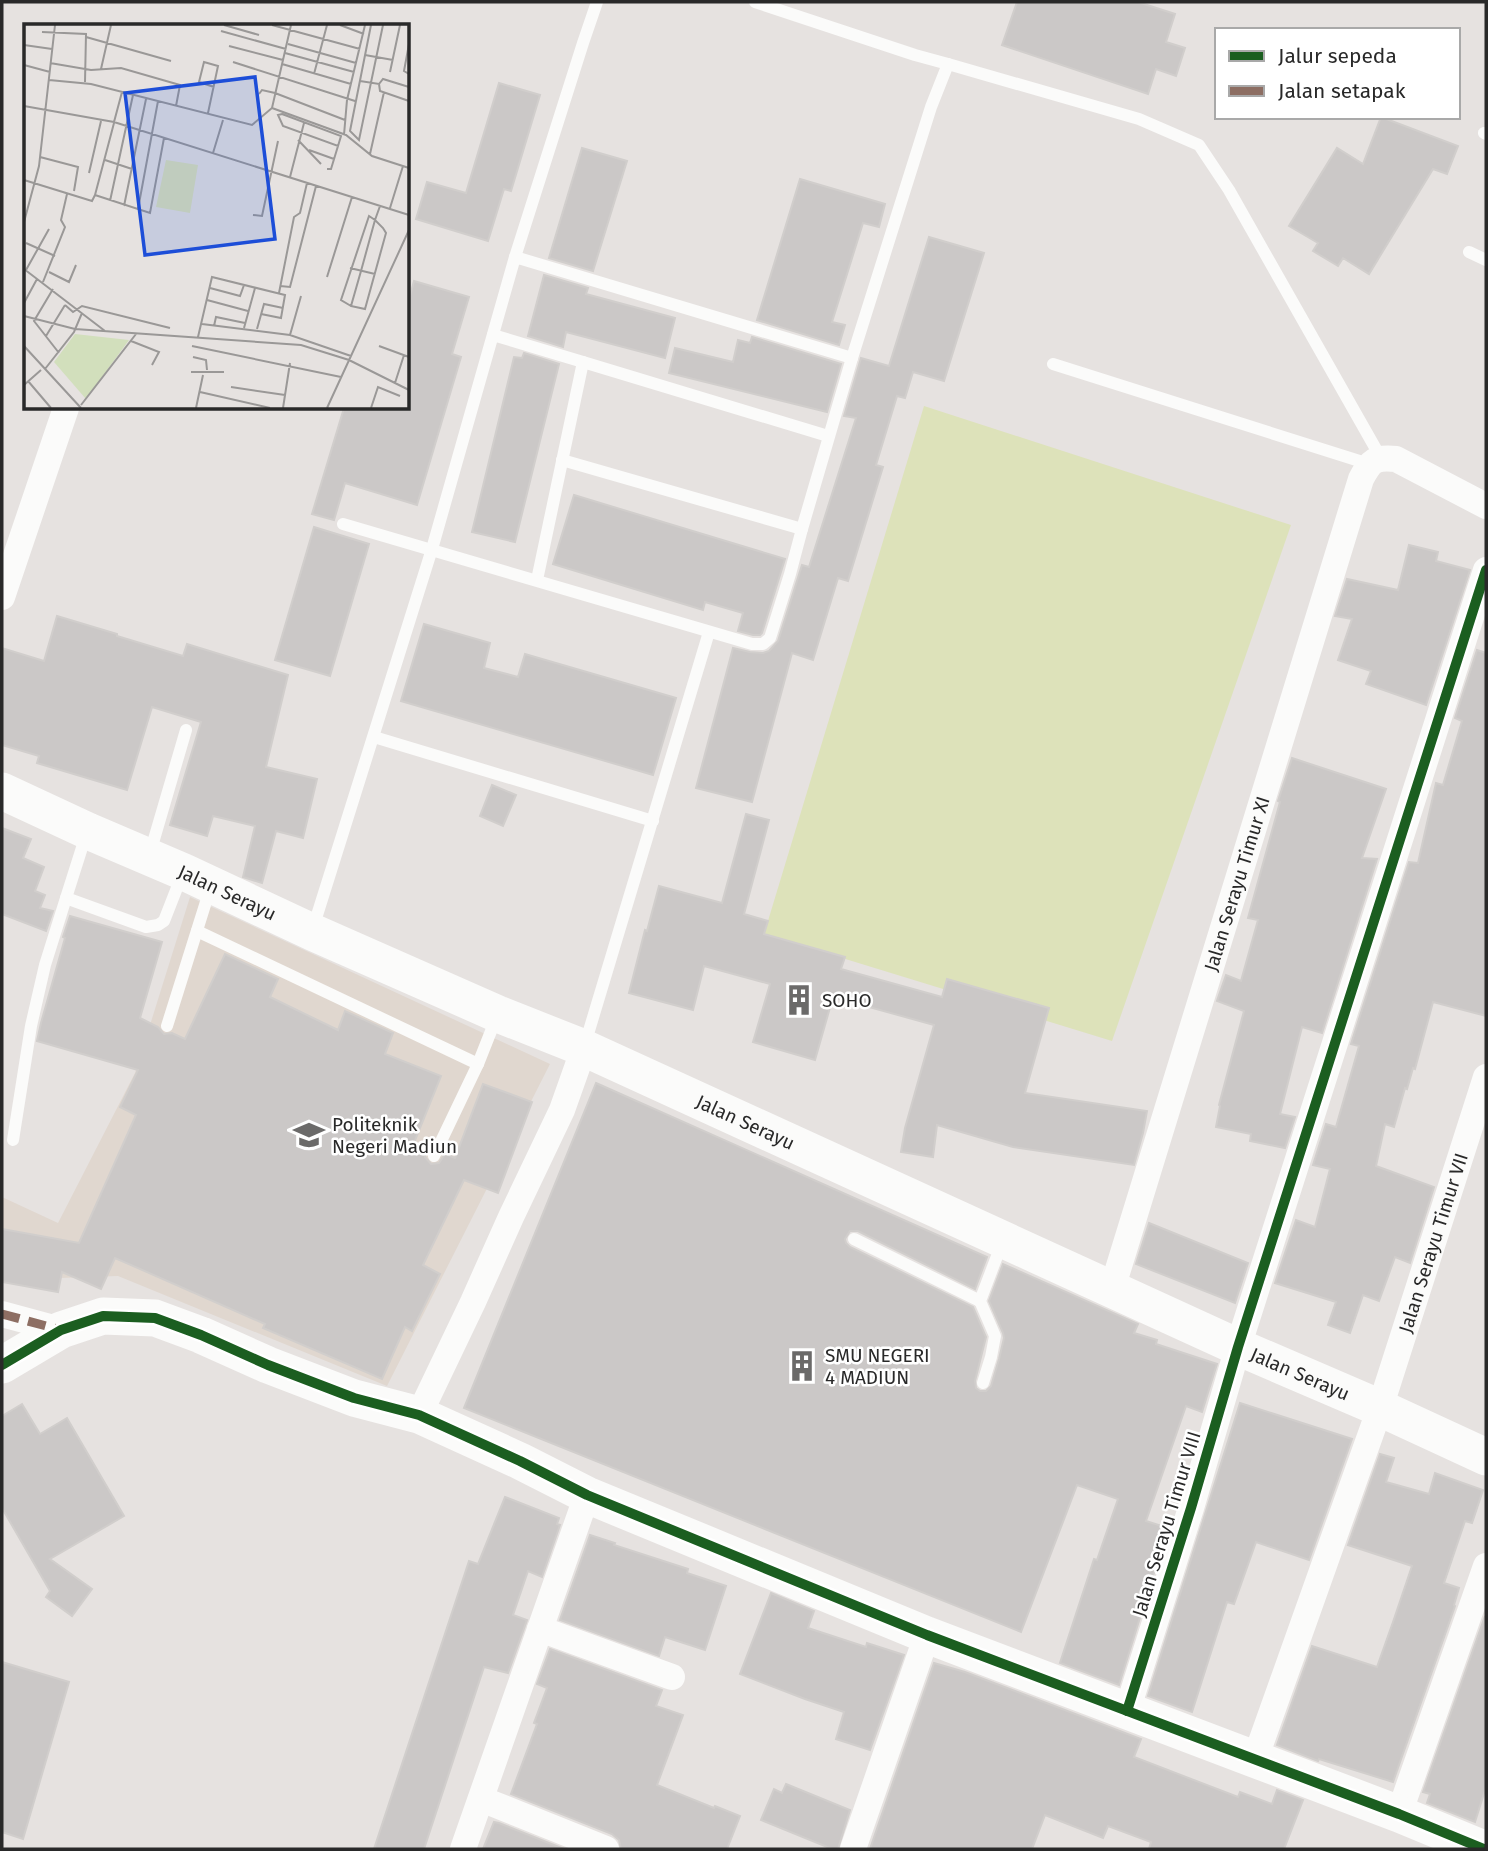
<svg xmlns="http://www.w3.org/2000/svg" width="1488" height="1851" font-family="'Fira Sans',sans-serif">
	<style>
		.education { fill: #e0d7cf }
		.pitch { fill: #dde2ba }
		.building { fill: #cbc8c7; stroke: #d1cecc; stroke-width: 2 }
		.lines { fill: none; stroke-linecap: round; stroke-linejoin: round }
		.lane { stroke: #fbfbfa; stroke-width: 12 }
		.street { stroke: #fbfbfa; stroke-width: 26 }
		.secondary { stroke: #fbfbfa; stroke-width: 37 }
		.quiet { stroke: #8d6e63; stroke-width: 9; stroke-dasharray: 18 9; stroke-linecap: butt }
		.cycleway-casing { stroke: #fff; stroke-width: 15 }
		.cycleway { stroke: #1b5e20; stroke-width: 10 }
		.labels { text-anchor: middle; stroke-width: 5; stroke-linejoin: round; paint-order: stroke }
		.street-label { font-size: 19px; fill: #292929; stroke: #fff }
		.poi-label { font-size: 19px; fill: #292929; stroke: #fff; text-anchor: start }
		.inset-road { fill: none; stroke: #9a9897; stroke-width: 2 }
		.view { fill: #1d4ed8; fill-opacity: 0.15; stroke: #1d4ed8; stroke-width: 3.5 }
		.inset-edge { fill: none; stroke: #292929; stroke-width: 3.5 }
	</style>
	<rect width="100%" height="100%" fill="#e6e2e0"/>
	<path class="education" d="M190 897 550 1064 387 1386 118 1276 2 1280V1197L58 1223 135 1073Z"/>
	<path class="pitch" d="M924 406 1291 525 1112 1041 764 934Z"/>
	<g class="building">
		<path d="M1017 2H1138L1175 14 1166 42 1185 48 1176 76 1156 69 1148 94 1002 45Z"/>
		<path d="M499 83 540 95 511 191 504 189 488 241 416 219 427 182 466 193Z"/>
		<path d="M1381 117 1458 146 1447 174 1433 169 1369 274 1343 258 1338 266 1313 251 1318 243 1289 226 1337 148 1363 164Z"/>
		<path d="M582 148 627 161 593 271 549 258Z"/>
		<path d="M800 179 885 204 879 227 863 223 832 322 845 325 839 345 757 320Z"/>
		<path d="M929 237 984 253 944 381 913 372 905 398 897 396 876 465 883 467 848 581 838 578 813 660 792 653 752 802 696 788 733 648 750 652 763 653 769 651 778 641 802 565 809 567 856 418 844 416 861 358 889 366Z"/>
		<path d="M544 275 588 288 586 294 675 318 665 358 566 332 563 347 528 336Z"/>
		<path d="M414 281 469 297 452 354 461 357 417 505 345 483 334 520 312 514 344 408H408V303Z"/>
		<path d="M752 337 841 364 827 412 669 373 675 348 733 362 738 340 750 343Z"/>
		<path d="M524 353 559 364 515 542 472 532 514 357 522 358Z"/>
		<path d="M574 495 785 559 762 633 760 635H753L738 631 743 613 705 602 703 610 553 564Z"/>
		<path d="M314 527 369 544 330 676 275 660Z"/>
		<path d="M1409 545 1438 552 1436 561 1470 570 1426 705 1366 684 1371 671 1338 660 1352 619 1335 616 1347 579 1398 590Z"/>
		<path d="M57 616 117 634V636L183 656 187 644 288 675 266 767 317 779 303 838 276 831 262 883 243 877 255 826 213 816 207 836 170 825 201 722 152 707 127 790 37 763 39 756 2 745V648L44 661Z"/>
		<path d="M424 624 490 643 484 668 518 677 525 654 676 698 653 775 401 701Z"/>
		<path d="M1477 650 1486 653V1016L1433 1002 1415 1069 1413 1068 1407 1089 1405 1088 1394 1127 1385 1124 1376 1166 1434 1187 1410 1263 1395 1257 1379 1301 1363 1295 1350 1333 1328 1325 1336 1302 1275 1283 1296 1220 1315 1227 1330 1169 1313 1165 1326 1124 1336 1127 1359 1046 1351 1044 1409 862 1418 863 1436 783 1443 785 1462 721 1455 718Z"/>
		<path d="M1292 758 1386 789 1362 858 1377 859 1322 1033 1302 1027 1280 1114 1295 1117 1285 1148 1250 1141 1251 1134 1216 1127 1220 1106 1219 1105 1244 1011 1217 1001 1226 975 1241 981 1258 920 1248 918 1280 802 1278 801Z"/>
		<path d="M492 785 516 795 503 826 480 816Z"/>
		<path d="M746 814 769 820 744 914 768 921 764 934 845 957 841 969 942 997 947 979 1049 1008 1025 1093 1147 1111 1143 1133 1134 1165 1013 1147 937 1125 933 1157 901 1152 905 1128 934 1025 833 997 815 1060 753 1042 770 984 704 966 693 1010 629 993 645 930 647 931 659 886 722 903Z"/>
		<path d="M2 828 31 839 23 858 44 867 35 891 45 895 40 908 53 911 46 931 2 914Z"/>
		<path d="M70 916 162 942 140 1018 158 1027 164 1034 172 1033 185 1039 225 954 278 979 270 997 338 1030 345 1011 393 1033 385 1054 441 1076 414 1143 428 1148 425 1157 431 1164 439 1163 445 1154 455 1158 483 1084 532 1102 498 1193 464 1180 423 1265 440 1274 412 1331 405 1327 382 1379 263 1328 265 1324 115 1258 101 1289 62 1272 58 1292 2 1282V1229L79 1243 136 1115 120 1107 138 1070 37 1041 41 1023 65 938 63 937Z"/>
		<path d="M596 1083 987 1257 975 1289 858 1231H850L845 1239 846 1243 850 1247 973 1307 986 1337 975 1381 976 1388 980 1391H986L991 1386 999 1359 1004 1338 1003 1333 989 1301 1003 1264 1138 1324 1134 1333 1157 1340 1156 1344 1217 1364 1202 1412 1186 1406 1146 1521 1168 1528 1119 1685 1060 1663 1094 1559 1097 1560 1118 1499 1077 1485 1021 1632 464 1408Z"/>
		<path d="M1149 1223 1248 1263 1235 1303 1136 1264Z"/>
		<path d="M1240 1403 1352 1439 1309 1560 1256 1542 1234 1604 1227 1602 1192 1712 1148 1696Z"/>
		<path d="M22 1404 40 1434 67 1418 124 1516 50 1559 92 1589 72 1616 46 1597 50 1591 2 1508V1416Z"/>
		<path d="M1380 1454 1394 1458 1386 1482 1429 1494 1435 1473 1483 1490 1472 1523 1465 1521 1444 1583 1459 1588 1454 1605 1455 1606 1393 1782 1319 1759 1318 1761 1277 1745 1312 1646 1377 1667 1393 1622 1412 1566 1348 1545Z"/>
		<path d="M505 1497 559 1518 557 1524 560 1525 542 1577 528 1571 513 1615 527 1620 508 1673 484 1667 424 1849H374L469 1561 478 1564Z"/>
		<path d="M590 1535 615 1543 614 1545 688 1569 687 1573 726 1586 705 1650 665 1637 659 1656 560 1620Z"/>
		<path d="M771 1593 814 1611 808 1628 866 1647 867 1643 904 1655 870 1750 836 1739 844 1712 805 1699 740 1674Z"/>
		<path d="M1485 1616 1486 1787 1475 1822 1427 1803 1430 1794 1423 1792Z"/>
		<path d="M550 1649 662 1690 656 1706 683 1715 657 1785 714 1808 715 1806 740 1816 727 1849H621L619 1840 612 1834 511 1794 537 1724 534 1723 547 1688 537 1684Z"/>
		<path d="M2 1662 69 1682 23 1839 2 1832Z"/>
		<path d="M934 1663 965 1672 1141 1739 1134 1757 1238 1797 1240 1792 1272 1804 1277 1790 1303 1800 1284 1849H1149L1151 1842 1108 1826 1103 1838 1045 1815 1032 1849H870Z"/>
		<path d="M786 1784 850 1810 838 1849H832L761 1820 774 1789 782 1793Z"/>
		<path d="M494 1822 499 1823 564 1849H483Z"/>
	</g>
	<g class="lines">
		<g class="lane">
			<path d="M948 64 1139 119 1199 145 1229 190 1381 458"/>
			<path d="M1484 133 1486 134"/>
			<path d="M1469 252 1486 260"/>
			<path d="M515 257 583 43 597 2"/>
			<path d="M493 335 583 362"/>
			<path d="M1053 364 1369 464"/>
			<path d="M562 460 802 529"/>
			<path d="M343 524 752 644H763L770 638 790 574 802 529 852 358 931 107 948 64 915 55 755 2"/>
			<path d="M537 580 583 362 828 436"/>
			<path d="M374 737 653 821"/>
			<path d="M86 835 66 898 146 927 158 925 164 921 182 875"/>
			<path d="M150 853 186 730"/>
			<path d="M313 928 432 549 515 257 852 358"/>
			<path d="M197 931 478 1064"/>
			<path d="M167 1026 210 889"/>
			<path d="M585 1044 709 632"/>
			<path d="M13 1140 31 1026 45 965 66 898"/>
			<path d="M434 1156 478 1064 497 1016"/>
			<path d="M854 1239 980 1301"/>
			<path d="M983 1383 991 1357 995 1336 980 1301 1002 1243"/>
		</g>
		<g class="street">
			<path d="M2 597 66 408"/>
			<path id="s1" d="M1112 1289 1361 479C1371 460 1375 457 1396 459L1486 506"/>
			<path d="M2 1314 61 1330"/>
			<path d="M419 1415 473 1302 511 1217 562 1110 584 1048"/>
			<path d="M540 1629 672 1677"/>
			<path d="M1127 1711 1191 1508 1238 1347 1486 570"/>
			<path id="s2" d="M1255 1759 1380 1408 1486 1077"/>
			<path d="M481 1799 606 1849"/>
			<path d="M1399 1814 1486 1566"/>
			<path d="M463 1849 587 1495"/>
			<path d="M853 1849 927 1635"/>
		</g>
		<g class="secondary">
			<path id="s3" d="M2 791 88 831 184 872 312 932 498 1014 584 1048 1238 1347 1380 1408 1486 1457"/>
			<path d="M2 1365 61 1330 103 1316 155 1318 201 1335 268 1365 354 1398 419 1415 520 1461 587 1495 927 1635 1399 1814 1484 1849"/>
		</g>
		<path class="quiet" d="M2 1314 61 1330"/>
		<defs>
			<g id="cycleway">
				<path d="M2 1365 61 1330 103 1316 155 1318 201 1335 268 1365 354 1398 419 1415 520 1461 587 1495 927 1635 1399 1814 1484 1849"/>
				<path d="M1127 1711 1191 1508 1238 1347 1486 570"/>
			</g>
		</defs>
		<use href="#cycleway" class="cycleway-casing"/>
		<use href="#cycleway" class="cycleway"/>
	</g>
	<defs>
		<symbol id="building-bare" viewBox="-9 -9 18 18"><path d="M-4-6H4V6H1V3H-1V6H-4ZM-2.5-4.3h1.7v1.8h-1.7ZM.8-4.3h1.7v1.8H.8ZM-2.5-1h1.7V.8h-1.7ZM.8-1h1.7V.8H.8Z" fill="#6b6a69" stroke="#fff" stroke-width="2.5" paint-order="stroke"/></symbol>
		<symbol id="university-bare" viewBox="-9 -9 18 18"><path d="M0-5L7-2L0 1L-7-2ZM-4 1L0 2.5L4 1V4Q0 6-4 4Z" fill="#6b6a69" stroke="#fff" stroke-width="2.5" paint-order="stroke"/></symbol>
	</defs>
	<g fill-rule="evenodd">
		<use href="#building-bare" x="777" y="978" width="44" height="44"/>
		<use href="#university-bare" x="287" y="1113" width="44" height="44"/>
		<use href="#building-bare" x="780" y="1344" width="44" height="44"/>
	</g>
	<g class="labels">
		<g class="street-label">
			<text dy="7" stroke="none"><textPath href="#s1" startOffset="424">Jalan Serayu Timur XI</textPath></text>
			<text dy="7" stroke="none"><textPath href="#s3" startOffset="247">Jalan Serayu</textPath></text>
			<text dy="7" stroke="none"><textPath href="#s3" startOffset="814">Jalan Serayu</textPath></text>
			<text dy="7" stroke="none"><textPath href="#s2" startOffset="546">Jalan Serayu Timur VII</textPath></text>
			<text dy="7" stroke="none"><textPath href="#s3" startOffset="1423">Jalan Serayu</textPath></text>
			<text transform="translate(1166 1524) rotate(-73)" y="7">Jalan Serayu Timur VIII</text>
		</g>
		<g class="poi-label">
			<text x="822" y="1007">SOHO</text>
			<text x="332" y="1131">Politeknik<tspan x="332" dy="22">Negeri Madiun</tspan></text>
			<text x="825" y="1362">SMU NEGERI<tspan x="825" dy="22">4 MADIUN</tspan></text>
		</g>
	</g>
	<g transform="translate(24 24)">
		<rect width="385" height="385" fill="#e6e2e0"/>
		<path d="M51 310 105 316 62 375 30 338Z" fill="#d2dfbc"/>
		<path d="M142 136 174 141 166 189 132 183Z" fill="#dde2ba"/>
		<path class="inset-road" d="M200 1 235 11M248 1 336 25M316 1 340 10M347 1 326 107 335 116 359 1M197 7 262 25M18 8 62 10 61 58M62 13 147 37M264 20 332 39M385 20 380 47 385 50M0 21 28 25M205 22 259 36M261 29 330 48M341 31 369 36M209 38 331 77M26 39 67 46 97 44 156 61 152 82M258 40 327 60M0 41 26 48M77 45 87 1M366 48 376 1M290 50 303 1M25 56 67 60 228 101 248 84 267 1M336 57 355 60 359 55 385 63M355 60 356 67 385 77M235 70 238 66 251 69 321 96M0 82 90 98 385 191M248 84 322 111 348 132 385 144M184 89 194 42 180 38 175 58 190 63M258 90 317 112 314 122 259 102 254 91ZM90 98 98 68M320 111 323 76 341 1M274 116 297 140M285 126 310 135M189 129 199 96M346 130 360 68M16 133 54 143 50 167M81 136 108 145M303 145H307L314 122M65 149 77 97M266 153 280 99M0 156 68 177 71 171M71 171 126 189 140 114M71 171 90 99M86 177 109 71M100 182 122 75M366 184 379 142M114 185 134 77M229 191 238 192 254 117M0 198 15 142 31 1M2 219 31 232M326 244 351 250M0 245 81 307M2 246 25 205M25 248 45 258 52 241M303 253 328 173M19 258 41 203 37 196 43 170M256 262 266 263 292 162M186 264 216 272 220 261M29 265 10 297 35 329M255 269 270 193 276 189 283 159M183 276 224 287M0 279 13 255M41 281 49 288 58 282 146 304M327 282 317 276 345 192 351 196 359 204 362 209 341 285 327 282 337 247 351 196 356 182M0 292 51 305 277 321 325 336 385 366M178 300 266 311 327 332M190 302 192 293 221 299M220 304 231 264M233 305 240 280 259 284M266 311 277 272M22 312 41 281M174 313 188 253 261 271 257 294 237 290M107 317 135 328 128 341M0 322 57 384M168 322 317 353M355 322 385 333M169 333 182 336 183 346M21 345 50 308 58 289M167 348H200M4 357 27 384M371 359 380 331M0 361 17 346M207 363 261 371M176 368 246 384M57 381 112 310M172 384 179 351M259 384 266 339M303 384 385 206M347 384 354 363 376 372"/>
		<path class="view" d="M231 53 251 215 121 231 101 69Z"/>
		<rect width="385" height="385" class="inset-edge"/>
	</g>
	<rect width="1488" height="1851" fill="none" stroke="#292929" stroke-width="7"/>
	<rect x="1215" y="28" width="245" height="91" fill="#ffffff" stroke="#a9a9a9" stroke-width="2"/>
	<rect x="1229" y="51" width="35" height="10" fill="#1b5e20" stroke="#a9a9a9" stroke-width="2"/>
	<text x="1278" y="63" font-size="21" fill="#292929">Jalur sepeda</text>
	<rect x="1229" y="86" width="35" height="10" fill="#8d6e63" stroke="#a9a9a9" stroke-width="2"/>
	<text x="1278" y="98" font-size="21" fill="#292929">Jalan setapak</text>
</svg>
